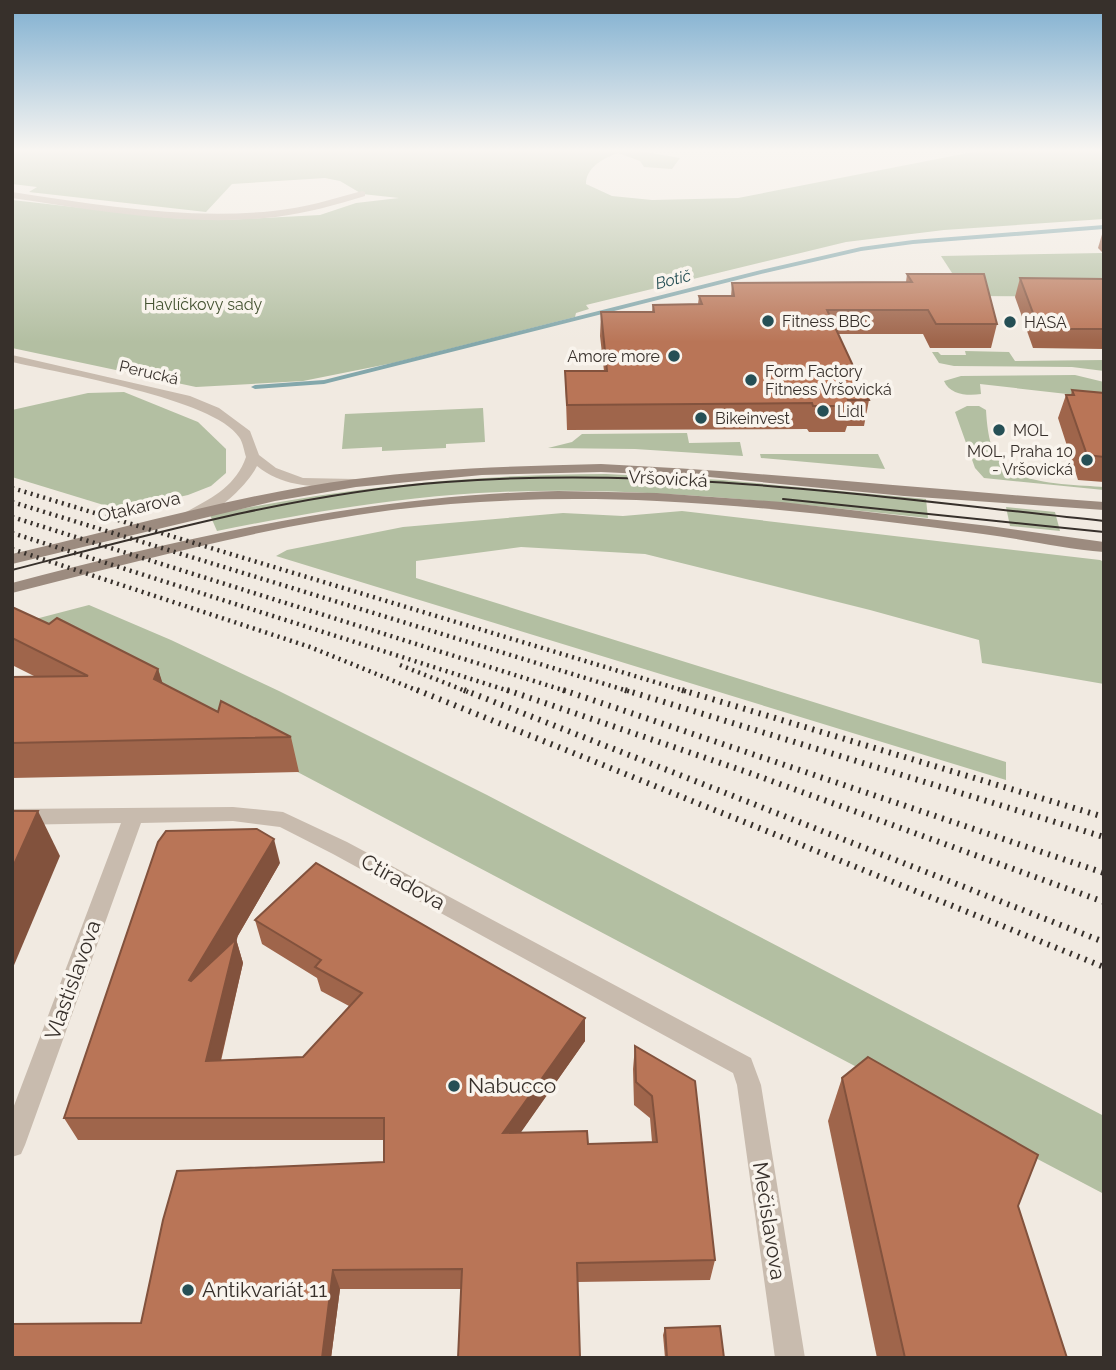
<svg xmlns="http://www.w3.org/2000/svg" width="1116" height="1370" font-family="Raleway,sans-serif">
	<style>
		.green { fill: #b3bfa2 }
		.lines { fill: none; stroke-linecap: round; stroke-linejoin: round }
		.stream { fill: #83a7ab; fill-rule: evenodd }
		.minor { fill: #c8bbae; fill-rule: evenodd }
		.secondary { fill: #9c8b7f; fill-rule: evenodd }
		.tram { stroke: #37302b; stroke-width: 2 }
		.rail-far1 { stroke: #37302b; stroke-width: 4.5; stroke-dasharray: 2 4.5; stroke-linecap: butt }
		.rail { stroke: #37302b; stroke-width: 6; stroke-dasharray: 2 6; stroke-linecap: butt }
		.wall { fill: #9f654b }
		.shaded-wall { fill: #82523d }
		.building { fill: #b97557; stroke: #82523d; stroke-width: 2 }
		.poi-dot { fill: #254f55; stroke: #f9f4ed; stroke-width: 2.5 }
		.labels { text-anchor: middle; stroke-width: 7; stroke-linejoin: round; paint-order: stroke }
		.far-water-label { font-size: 16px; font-style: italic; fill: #254f55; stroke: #f9f4ed }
		.far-park-label { font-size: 16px; fill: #455332; stroke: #f9f4ed }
		.far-poi-label { font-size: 16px; fill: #37302b; stroke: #f9f4ed; text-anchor: start }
		.far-street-label { font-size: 16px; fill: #37302b; stroke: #f9f4ed }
		.street-label { font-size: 18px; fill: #37302b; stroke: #f9f4ed }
		.near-street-label { font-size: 21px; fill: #37302b; stroke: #f9f4ed }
		.near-poi-label { font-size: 21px; fill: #37302b; stroke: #f9f4ed; text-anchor: start }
	</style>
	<rect width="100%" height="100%" fill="#f1eae1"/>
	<g class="green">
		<path d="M12 151H640L680 158 672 169 644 167 640 161 618 153C604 158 586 167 586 184L612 196 652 200 738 198 978 151H1104V219L944 230 846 242 586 305 589 309 576 313 575 317 393 363 303 381 196 387 12 348V200L171 218 225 220 320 215 356 203 399 198 362 194 340 181 325 178 232 184 206 212 29 192 37 187 12 184Z"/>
		<path d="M1103 253 1104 297 967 296 941 256Z"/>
		<path d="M965 351 1009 352 1015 361 1104 360V371L1072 367 954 366 939 363 932 352H938L941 355H966Z"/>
		<path d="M1075 375 1104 382V415L1074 413 1067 394 980 384 981 394C968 396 950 395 944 381L961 376Z"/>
		<path d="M124 392 198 422 226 449V473L211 486 188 495 120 510 12 477V410L88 393Z"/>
		<path d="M967 406H979L986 410C987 426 989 449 1000 462 1017 485 1077 485 1104 487V490L984 478 975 468 955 412Z"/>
		<path d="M483 408 485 442 446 444V448L382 451V447L342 449 345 414Z"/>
		<path d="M687 433 689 443 740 442 743 456 635 449 548 448 572 442 582 434Z"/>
		<path d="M760 454H878L885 469 761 458Z"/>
		<path d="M606 474 723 480 926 499 928 518C786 503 644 486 500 492 404 496 311 512 217 531L210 515C341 488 472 474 606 474Z"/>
		<path d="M1006 507 1055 512 1060 531 1010 526Z"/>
		<path d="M682 511 1100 560 1104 562V684L982 663 979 640 870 610 645 554 521 547 416 561V578L1006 762V780L276 556 287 550 403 527 563 513 623 516Z"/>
		<path d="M89 605 171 640 279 691 487 795 1104 1116V1194L973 1125 942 1112 70 652 20 623Z"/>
	</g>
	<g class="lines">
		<path class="stream" d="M1104 225V229L913 244 861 251 761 274 324 384 255 389 251 387 255 385 324 380 761 270 861 247 913 240Z"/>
		<g class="minor">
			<path d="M362 191 365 192V196C336 205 306 213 276 217 188 227 99 211 12 198V192C99 205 186 220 273 211 304 208 333 199 362 191Z"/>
			<path d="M12 355 190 396 219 408 250 431 259 455 276 468 303 478 355 479 362 483 355 487C320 487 285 489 257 466 247 486 209 523 186 518L184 515 186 512C212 498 236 486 246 457 244 451 243 442 239 437 215 399 59 373 12 362Z"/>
			<path d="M233 807 283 812 347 842 751 1058 761 1085 805 1358H775L737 1085 733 1073 333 854 280 827 233 821 141 823 25 1145 21 1154 12 1157V1111L121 823 12 825V809Z"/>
		</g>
		<g class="secondary">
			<path d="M601 464C769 472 936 490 1104 502V510L904 496 709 477 601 472 482 475 356 487 275 501 12 564V554C126 528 240 494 356 479 437 468 519 466 601 464Z"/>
			<path d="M558 491 657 493 782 502 989 526 1104 542V552C1063 549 1023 539 983 534 875 520 766 506 657 501 569 497 479 499 392 510 263 527 138 561 12 593V583C192 536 371 495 558 491Z"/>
		</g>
		<g class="tram">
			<path d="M783 499 1104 532"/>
			<path d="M12 570C155 533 299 493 446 482 666 465 886 498 1104 521"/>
		</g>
		<g class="rail-far1">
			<path d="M12 488 688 692"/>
			<path d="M12 502 631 692"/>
			<path d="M12 517 569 692"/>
			<path d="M12 533 512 692"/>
			<path d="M12 549 310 647 421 692"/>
			<path d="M400 665 468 692"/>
		</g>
		<g class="rail">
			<path d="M417 690 1104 967"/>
			<path d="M464 690 1104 942"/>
			<path d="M507 690 747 772 1104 902"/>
			<path d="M563 690 1104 873"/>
			<path d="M625 690 1104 837"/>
			<path d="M682 690 1104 817"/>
		</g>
	</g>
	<g class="wall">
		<path d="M1103 231H1104V254L1098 248Z"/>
		<path d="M907 274 997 324 991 348H930L923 334H838L869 400 864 426H847L845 432H809L807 429 567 430 565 371H604L600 336 601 312H652L653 305 698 304 699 296H731L732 283 906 282Z"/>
		<path d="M1020 278 1104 279V349L1033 348 1015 297Z"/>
		<path d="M1072 390 1104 393V482L1078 480 1058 418 1066 395H1071Z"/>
		<path d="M12 607 49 624 158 669 162 683 218 712 291 737 299 772 12 778V677H36L12 665Z"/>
		<path d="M280 863 236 939 243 963 221 1061 303 1057 349 1006 321 991 317 978 262 944 255 920 585 1041 520 1133 588 1144 652 1142 650 1118 634 1105 633 1069 635 1046 715 1260 710 1280 577 1282 461 1289H340L331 1358H12L141 1323 384 1162V1140H78L64 1118Z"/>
		<path d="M842 1078 1018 1206 1067 1358H877L828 1121Z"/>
		<path d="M665 1328 724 1358H665L663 1335Z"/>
	</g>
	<g class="shaded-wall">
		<path d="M158 669 169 703 154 679Z"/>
		<path d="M38 811 60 856 12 970V869Z"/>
		<path d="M274 839 280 863 236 939 243 963 215 1084 206 1061 198 1003 189 980Z"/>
		<path d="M585 1018V1041L505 1155 503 1133Z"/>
		<path d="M333 1270 340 1289 331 1358H322Z"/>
	</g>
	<g class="building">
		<path d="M907 274H984L997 324H936L928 310H827L869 400H848L850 406H813L812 403 567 405 565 371H607L601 312H654L653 305 702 304 699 296H734L732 283 912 282Z"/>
		<path d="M1020 278 1104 279V329H1039Z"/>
		<path d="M1072 390 1104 393V457L1087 455 1066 395H1074Z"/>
		<path d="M12 607 49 624 57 618 158 669 154 679 218 712 221 701 291 737 12 743V677L88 676 12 638Z"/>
		<path d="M12 811H38L12 869Z"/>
		<path d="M257 829 274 839 189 980 191 981 236 939 206 1061 303 1057 362 993 315 967 321 960 255 920 316 863 585 1018 503 1133 587 1131 588 1144 657 1142 652 1096 636 1082 635 1046 695 1081 715 1260 577 1263 580 1358H458L462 1269 333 1270 322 1358H12V1324L141 1323 163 1220 177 1171 384 1162V1118H64L158 842 166 831Z"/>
		<path d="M868 1057 1038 1155 1018 1206 1067 1358H905L842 1078Z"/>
		<path d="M720 1326 724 1358H667L665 1328Z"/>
	</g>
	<linearGradient id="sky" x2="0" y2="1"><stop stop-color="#7fafd0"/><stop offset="0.44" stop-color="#f9f6f2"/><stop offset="1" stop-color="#f9f6f2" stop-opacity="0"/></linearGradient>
	<rect width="1116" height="342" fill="url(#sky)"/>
	<g class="poi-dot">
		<circle cx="768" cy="321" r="7"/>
		<circle cx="1010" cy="322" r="7"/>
		<circle cx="674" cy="356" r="7"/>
		<circle cx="751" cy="380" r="7"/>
		<circle cx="823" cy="411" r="7"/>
		<circle cx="701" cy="418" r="7"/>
		<circle cx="999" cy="430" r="7"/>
		<circle cx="1087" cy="460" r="7"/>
		<circle cx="454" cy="1086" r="7"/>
		<circle cx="188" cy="1290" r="7"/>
	</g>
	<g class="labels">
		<g class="far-water-label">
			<text transform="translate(673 279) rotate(-14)" y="6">Botič</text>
		</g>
		<g class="far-park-label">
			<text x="203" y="310">Havlíčkovy sady</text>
		</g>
		<g class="far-poi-label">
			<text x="782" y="327">Fitness BBC</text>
			<text x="1024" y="328">HASA</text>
			<text x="660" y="362" text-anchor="end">Amore more</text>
			<text x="765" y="377">Form Factory<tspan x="765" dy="18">Fitness Vršovická</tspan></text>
			<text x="837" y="417">Lidl</text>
			<text x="715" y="424">Bikeinvest</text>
			<text x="1013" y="436">MOL</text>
			<text x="1073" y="457" text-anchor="end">MOL, Praha 10<tspan x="1073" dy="18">- Vršovická</tspan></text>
		</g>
		<g class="far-street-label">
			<text transform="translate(149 372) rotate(13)" y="6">Perucká</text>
		</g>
		<g class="street-label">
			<text transform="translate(668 479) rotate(3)" y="6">Vršovická</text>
			<text transform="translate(139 507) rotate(-13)" y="6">Otakarova</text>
		</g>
		<g class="near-street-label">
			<text transform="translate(403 882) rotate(29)" y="7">Ctiradova</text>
			<text transform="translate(73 980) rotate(-70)" y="7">Vlastislavova</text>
			<text transform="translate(769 1221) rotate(81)" y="7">Mečislavova</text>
		</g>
		<g class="near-poi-label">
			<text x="468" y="1093">Nabucco</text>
			<text x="202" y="1297">Antikvariát 11</text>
		</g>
	</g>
	<rect width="1116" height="1370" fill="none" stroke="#37302b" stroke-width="28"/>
</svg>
